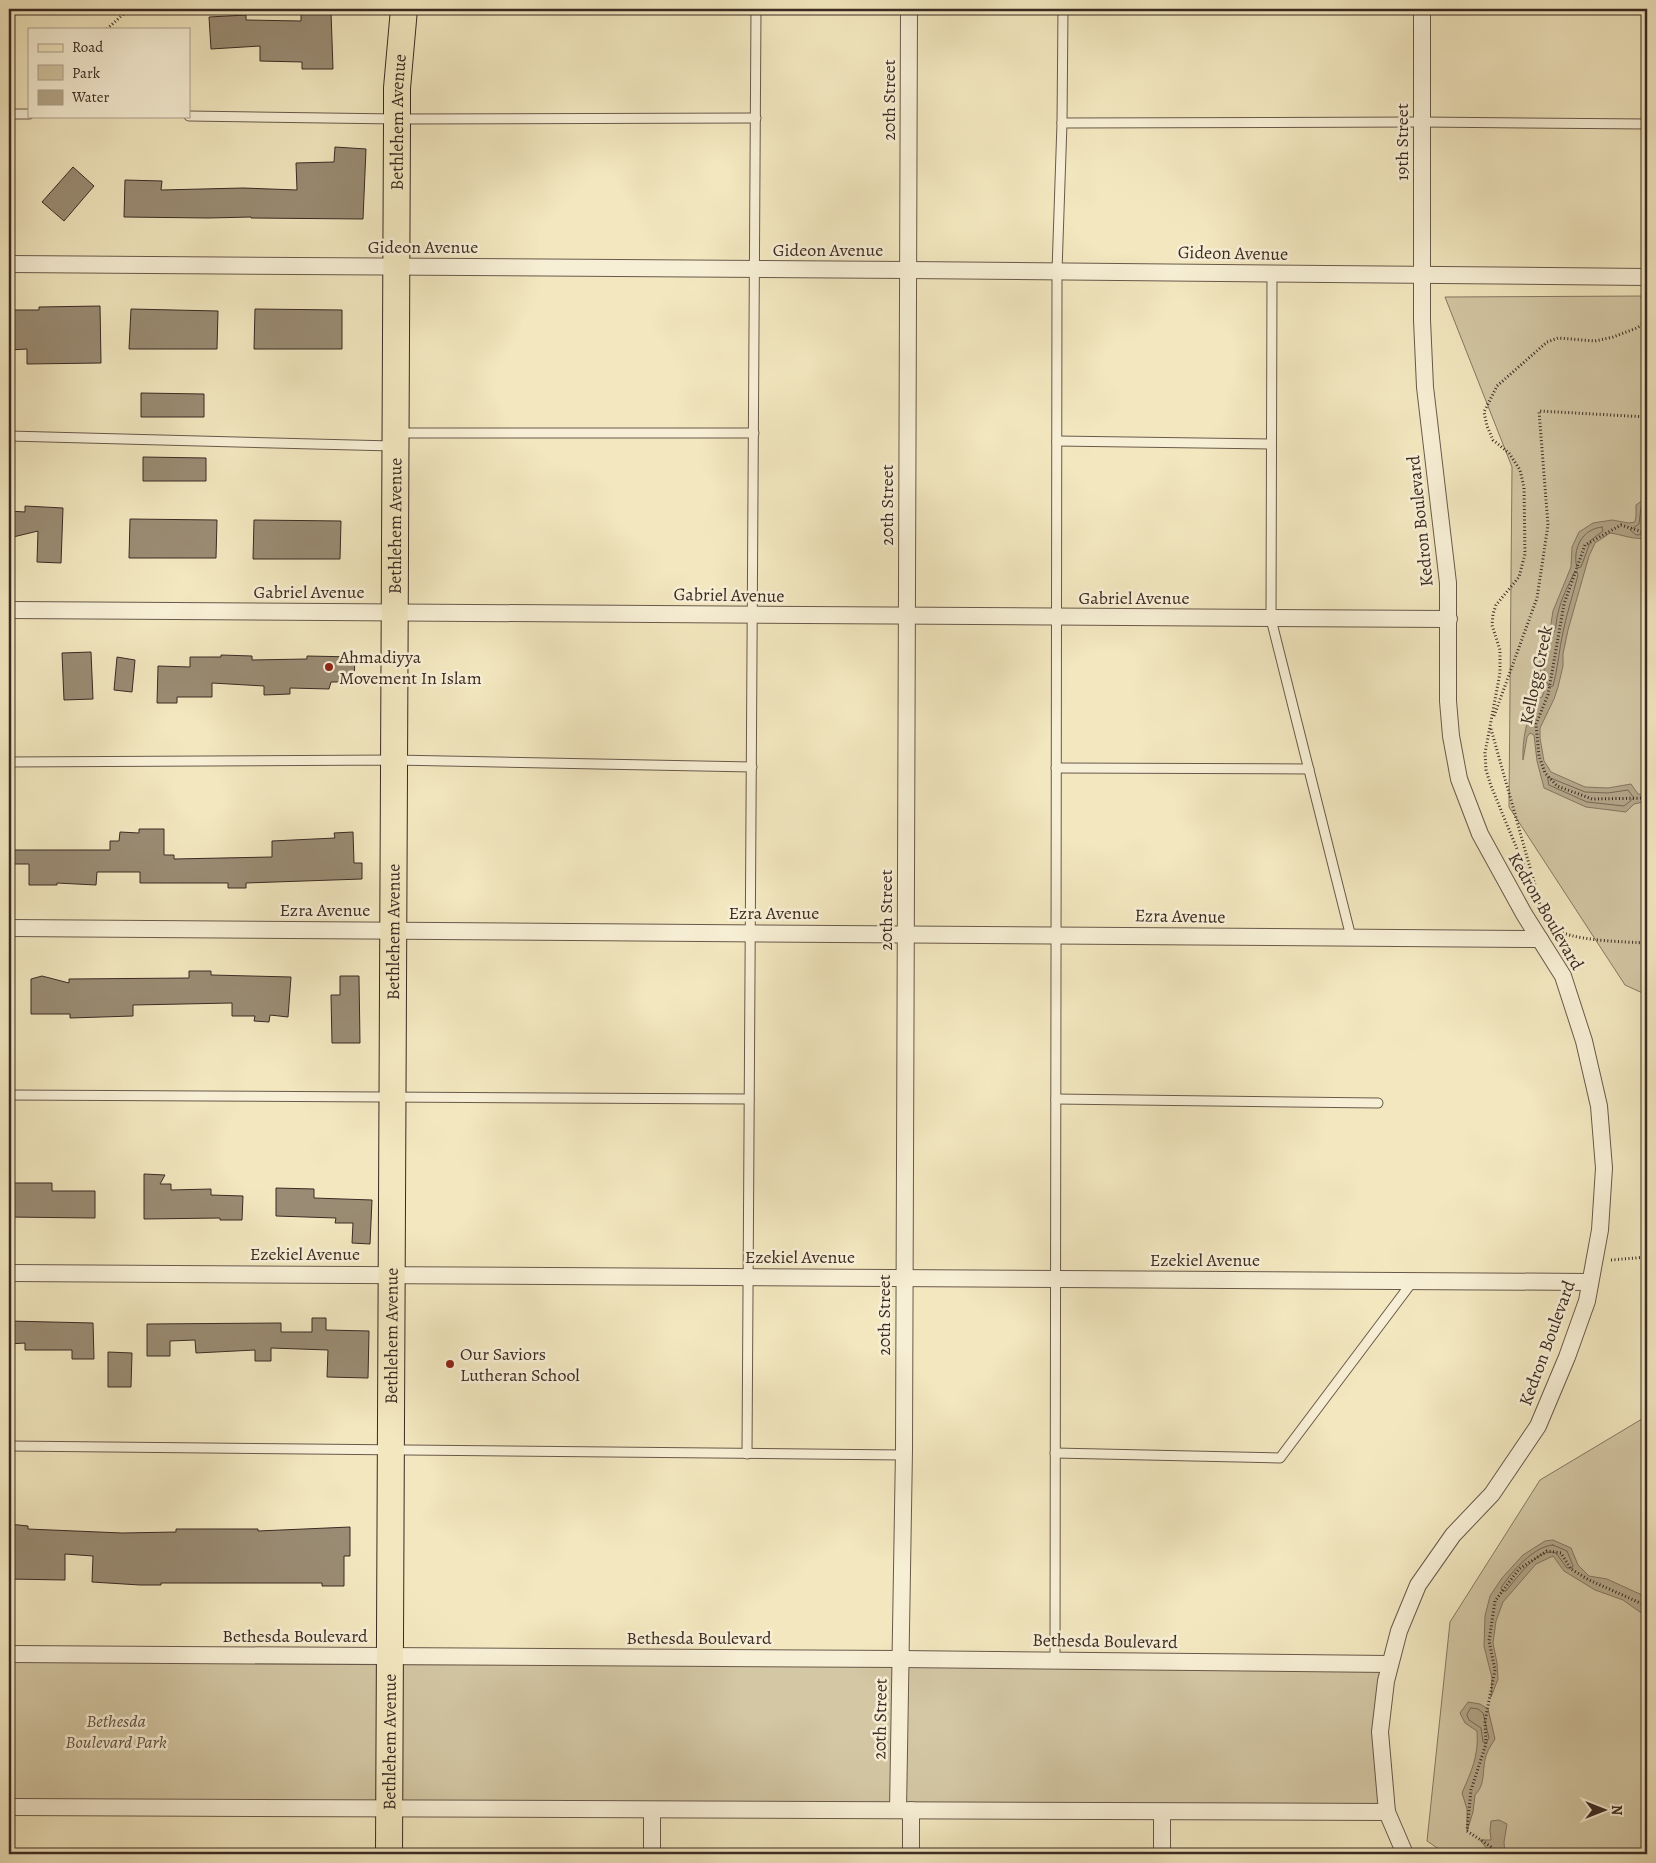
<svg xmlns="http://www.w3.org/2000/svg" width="1656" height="1863" font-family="Alegreya,serif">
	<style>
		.green { fill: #d3c7a4; stroke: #877864 }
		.water { fill: #b4a78a; stroke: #847561 }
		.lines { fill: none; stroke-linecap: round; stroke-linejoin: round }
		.shore { stroke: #786856; stroke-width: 1 }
		.building { fill: #9a8c74; stroke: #3b2a23 }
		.service-casing { stroke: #69594a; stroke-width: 11 }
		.minor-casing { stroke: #69594a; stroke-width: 18 }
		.primary-casing { stroke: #3b2a23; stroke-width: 28 }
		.path { stroke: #3b2a23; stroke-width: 3; stroke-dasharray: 1 2.5; stroke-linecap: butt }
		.service { stroke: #f7efd5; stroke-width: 9 }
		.minor { stroke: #f7efd5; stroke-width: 16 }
		.primary { stroke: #f2e7bf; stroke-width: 26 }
		.poi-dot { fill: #8f2418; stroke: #f7efd5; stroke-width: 2 }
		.labels { text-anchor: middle; stroke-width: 5; stroke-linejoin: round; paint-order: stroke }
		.street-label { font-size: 18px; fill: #3b2a23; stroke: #f7efd5 }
		.poi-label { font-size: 18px; fill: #3b2a23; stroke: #f7efd5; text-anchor: start }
		.park-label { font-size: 18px; font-style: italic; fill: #615143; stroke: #f7efd5 }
	</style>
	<rect width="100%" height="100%" fill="#f2e7bf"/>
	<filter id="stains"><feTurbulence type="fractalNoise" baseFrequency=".004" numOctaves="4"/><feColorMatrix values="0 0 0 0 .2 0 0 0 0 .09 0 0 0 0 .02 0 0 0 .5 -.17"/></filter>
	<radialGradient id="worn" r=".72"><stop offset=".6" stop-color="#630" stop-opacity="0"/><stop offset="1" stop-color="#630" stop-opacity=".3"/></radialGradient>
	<g class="green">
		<path d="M1647 296V995L1625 985 1509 807 1512 467 1445 297Z"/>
		<path d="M1647 1416V1854H1446L1427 1841 1450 1622 1540 1480Z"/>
		<path d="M9 1654 1390 1664 1386 1681 1387 1812 9 1807Z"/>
	</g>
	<g class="water">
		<path d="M1643 500H1647V538C1633 540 1624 535 1610 533L1595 543 1589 556 1568 630 1563 654V666L1558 687 1554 699 1540 728V738L1544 761 1551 772 1585 787 1608 788 1631 784 1638 794 1647 795V801L1634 804 1626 812 1586 807 1544 788 1537 761 1534 735 1530 733 1527 737 1523 760C1522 739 1527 718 1536 699L1542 697 1545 689 1541 684 1540 660 1543 644 1550 630 1553 611 1571 567 1572 547 1579 532 1593 523 1612 520 1629 523 1635 522 1636 516V505Z"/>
		<path d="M1553 1540 1571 1548 1578 1565 1589 1576 1607 1579 1642 1595 1647 1600V1617L1623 1600 1595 1590 1564 1571 1553 1556 1536 1564 1503 1602 1496 1621 1493 1643 1497 1663 1498 1679 1491 1697 1492 1678 1484 1646 1485 1616 1490 1596 1502 1578 1523 1555 1545 1541Z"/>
		<path d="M1468 1702 1480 1704 1488 1709 1495 1739C1492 1744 1489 1748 1487 1753 1481 1768 1487 1783 1475 1795L1473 1812 1467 1831V1809L1462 1793C1471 1772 1479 1756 1477 1731L1465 1723 1460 1713Z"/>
		<path d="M1499 1820 1507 1824 1504 1842 1505 1854H1491L1480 1840H1491L1490 1830 1491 1821Z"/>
	</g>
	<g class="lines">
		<g class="shore">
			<path d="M1647 505 1641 507 1639 524 1630 530 1636 535 1647 534"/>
			<path d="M1602 527 1603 531 1591 540 1581 567 1577 568C1572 549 1582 529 1602 527Z"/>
			<path d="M1577 572 1578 575C1573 594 1567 613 1563 632 1559 650 1558 668 1553 686L1550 687C1537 673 1549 647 1554 632 1557 626 1556 619 1558 613 1561 599 1568 586 1574 573Z"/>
			<path d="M1548 777 1585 792 1608 793 1628 790 1634 798 1624 806 1587 802 1549 785Z"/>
			<path d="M1553 1545 1567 1551 1573 1566 1572 1568H1567L1556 1553C1539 1546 1516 1579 1506 1591H1502L1501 1588C1511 1572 1534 1546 1553 1545Z"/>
			<path d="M1471 1708 1478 1709 1483 1713 1489 1738 1486 1743 1483 1742 1481 1728 1469 1720 1467 1715Z"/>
		</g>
	</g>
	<g class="building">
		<path d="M331 12 333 69H302V62L260 61V46L211 49 209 17 246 15V20L301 21V13Z"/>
		<path d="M335 147 366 149 363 219 251 218V217L209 218 124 217 125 180 162 181 161 190 243 188 297 190 296 163 334 162Z"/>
		<path d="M73 167 94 186 64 221 42 202Z"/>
		<path d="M100 306 101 363 27 364V349L9 350V310H39V307Z"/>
		<path d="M131 309 218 311 217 349H129Z"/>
		<path d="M255 309 342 310V349H254Z"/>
		<path d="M141 393 204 394V417H141Z"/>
		<path d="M143 457 206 458V481H143Z"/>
		<path d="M25 506 63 508 61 563 37 562 38 531 9 538V511L25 512Z"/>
		<path d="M130 519 217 520 216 558H129Z"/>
		<path d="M254 520 341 521 340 559H253Z"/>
		<path d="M91 652 93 699 64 700 62 653Z"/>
		<path d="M221 655 252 656V660L307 659V656L355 657 354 682H331L329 689 290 688V694L264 695V686L212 683V697H177V703H157L158 666 190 667V657H221Z"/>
		<path d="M117 657 135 660 132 692 114 690Z"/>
		<path d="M139 829H164V855H174V859L272 857V841L335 838 334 833 353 832 354 863H362V879L246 883V888H228V883H140V872H97L96 885 57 883V885H29V864H9V850H110V841H119L120 832 139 833Z"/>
		<path d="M189 971H211V975L291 977 288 1017 270 1015 269 1022 254 1021 255 1016H232V1003L133 1005V1016L70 1018V1014H31V979L42 976 69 983V979L189 978Z"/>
		<path d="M340 976H359L360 1043H332L331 995H340Z"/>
		<path d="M144 1174 165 1175 160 1184H171V1190L211 1189V1195L243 1196 242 1220H220V1218L144 1219Z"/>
		<path d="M9 1183H52V1191H95V1218L9 1217Z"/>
		<path d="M276 1188 314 1189V1198L372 1200 370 1244 352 1243 353 1223H335L336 1218 276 1216Z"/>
		<path d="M312 1318H326V1330L369 1331 368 1378 327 1377 328 1350 271 1348V1361H255V1350L196 1353 195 1340 170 1341V1356H147V1324L281 1323V1332H312Z"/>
		<path d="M9 1321 93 1323 94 1359H72V1350H25V1343L9 1344Z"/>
		<path d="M108 1352 132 1353 131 1387H108Z"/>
		<path d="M9 1524 28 1526V1529L122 1533 176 1532V1529H258V1531L350 1527V1556H344V1586H322V1583H161V1585H140L92 1582 93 1556 65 1554V1580L9 1579Z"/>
	</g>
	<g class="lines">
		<defs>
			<g id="service">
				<path d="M9 114H29"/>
				<path d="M189 116 397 119 756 118"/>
				<path d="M1062 123 1422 122 1647 124"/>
				<path d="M1272 274 1271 619 1351 937"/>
				<path d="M399 433H754"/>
				<path d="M9 436 393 446"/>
				<path d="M1057 441 1271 444"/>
				<path d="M9 762 394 760 752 767"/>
				<path d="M1056 768 1309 769"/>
				<path d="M9 1095 749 1099"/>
				<path d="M1056 1099 1378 1103"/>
				<path d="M9 1446 903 1455"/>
				<path d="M1055 1453 1280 1458 1413 1281"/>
				<path d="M747 1454 756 9"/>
				<path d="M1055 1660 1057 271 1062 123 1063 9"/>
			</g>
			<g id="minor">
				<path d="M9 264 908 270 1647 277"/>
				<path d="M9 610 1449 619"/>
				<path d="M9 928 1540 939"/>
				<path d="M9 1273 1590 1282"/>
				<path d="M9 1654 900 1659 1390 1664"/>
				<path d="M9 1807 1387 1812"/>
				<path d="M898 1810 904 1450 909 9"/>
				<path d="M652 1854V1810"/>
				<path d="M911 1854V1810"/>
				<path d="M1162 1854V1812"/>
				<path d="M1405 1854 1387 1812 1380 1732 1386 1681 1399 1631 1418 1585 1453 1535 1492 1494 1538 1426 1567 1357 1587 1301 1600 1230 1604 1168 1599 1106 1584 1041 1563 976 1524 914 1480 834 1459 779 1451 736 1448 701V583L1425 387 1422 320V9"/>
			</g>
			<g id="primary">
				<path id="s1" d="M389 1854 397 119V88L404 9"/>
			</g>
		</defs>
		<use href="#service" class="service-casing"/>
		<use href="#minor" class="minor-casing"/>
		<use href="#primary" class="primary-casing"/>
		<g class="path">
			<path d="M107 29 129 9"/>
			<path d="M1647 528 1643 532 1621 525 1585 545 1564 604 1548 695 1536 724 1539 756 1545 773 1557 786 1592 799 1647 798"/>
			<path d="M1494 716 1537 598 1548 525 1539 411 1647 417"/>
			<path d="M1491 729 1538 896"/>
			<path d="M1541 907 1491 786 1486 770 1485 753 1500 673V650L1492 625 1493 614 1496 605 1519 577 1525 554 1524 487 1520 470 1509 453 1493 440 1487 426 1484 412 1497 386 1547 342 1558 338 1595 341 1613 337 1637 328 1647 321"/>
			<path d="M1554 927C1564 941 1629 942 1647 943"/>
			<path d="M1611 1260 1647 1257"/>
			<path d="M1499 1854 1490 1846 1467 1831 1471 1790 1486 1744 1485 1721 1495 1670 1489 1641 1495 1601 1519 1569 1547 1551 1561 1553 1571 1569 1589 1580 1647 1606"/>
		</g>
		<use href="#service" class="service"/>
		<use href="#minor" class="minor"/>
		<use href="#primary" class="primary"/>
	</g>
	<g class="poi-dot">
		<circle cx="329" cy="667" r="5"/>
		<circle cx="450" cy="1364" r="5"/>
	</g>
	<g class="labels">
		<g class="street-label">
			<text transform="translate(889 100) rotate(-90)" y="6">20th Street</text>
			<text dy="6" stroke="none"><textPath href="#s1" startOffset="1732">Bethlehem Avenue</textPath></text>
			<text transform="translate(1402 142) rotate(-90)" y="6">19th Street</text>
			<text x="423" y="253">Gideon Avenue</text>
			<text x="828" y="256">Gideon Avenue</text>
			<text transform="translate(1233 253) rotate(1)" y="6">Gideon Avenue</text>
			<text transform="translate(887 505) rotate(-90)" y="6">20th Street</text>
			<text transform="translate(1420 521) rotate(-96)" y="6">Kedron Boulevard</text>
			<text dy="6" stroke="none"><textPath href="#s1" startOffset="1328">Bethlehem Avenue</textPath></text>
			<text x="309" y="598">Gabriel Avenue</text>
			<text transform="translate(729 595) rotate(1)" y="6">Gabriel Avenue</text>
			<text x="1134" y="604">Gabriel Avenue</text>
			<text transform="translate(1536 675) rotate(-78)" y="6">Kellogg Creek</text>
			<text x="325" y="916">Ezra Avenue</text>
			<text transform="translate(886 910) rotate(-90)" y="6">20th Street</text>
			<text transform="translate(1546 911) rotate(60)" y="6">Kedron Boulevard</text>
			<text x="774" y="919">Ezra Avenue</text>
			<text transform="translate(1180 916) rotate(1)" y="6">Ezra Avenue</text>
			<text dy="6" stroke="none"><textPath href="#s1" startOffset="922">Bethlehem Avenue</textPath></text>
			<text x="305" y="1260">Ezekiel Avenue</text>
			<text x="800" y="1263">Ezekiel Avenue</text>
			<text x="1205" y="1266">Ezekiel Avenue</text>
			<text transform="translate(884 1315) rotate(-90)" y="6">20th Street</text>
			<text dy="6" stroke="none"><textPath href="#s1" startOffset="518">Bethlehem Avenue</textPath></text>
			<text transform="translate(1547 1343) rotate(-70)" y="6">Kedron Boulevard</text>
			<text x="295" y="1642">Bethesda Boulevard</text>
			<text x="699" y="1644">Bethesda Boulevard</text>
			<text transform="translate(1105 1641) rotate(1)" y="6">Bethesda Boulevard</text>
			<text transform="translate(880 1719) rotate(-89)" y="6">20th Street</text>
			<text dy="6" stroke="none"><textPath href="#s1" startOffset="112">Bethlehem Avenue</textPath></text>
		</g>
		<g class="poi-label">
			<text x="339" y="663">Ahmadiyya<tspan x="339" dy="21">Movement In Islam</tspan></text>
			<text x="460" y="1360">Our Saviors<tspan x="460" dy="21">Lutheran School</tspan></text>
		</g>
		<g class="park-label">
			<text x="116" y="1727">Bethesda<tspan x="116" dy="21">Boulevard Park</tspan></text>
		</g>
	</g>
	<rect width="1656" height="1863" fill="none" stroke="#f2e7bf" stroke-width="30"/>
	<rect x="10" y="10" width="1636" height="1843" fill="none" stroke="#3b2a23" stroke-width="2.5"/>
	<rect x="15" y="15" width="1626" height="1833" fill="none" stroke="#3b2a23"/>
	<rect x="28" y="28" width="162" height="90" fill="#f7efd5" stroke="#aca08e"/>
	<rect x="38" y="44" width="25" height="8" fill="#f2e7bf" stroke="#aca08e"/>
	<text x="72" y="52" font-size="15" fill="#3b2a23">Road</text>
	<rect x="38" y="65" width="25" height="15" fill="#d3c7a4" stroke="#aca08e"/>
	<text x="72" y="78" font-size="15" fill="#3b2a23">Park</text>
	<rect x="38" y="90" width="25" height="15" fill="#b4a78a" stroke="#aca08e"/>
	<text x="72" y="102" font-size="15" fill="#3b2a23">Water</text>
	<g transform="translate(1604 1810) rotate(90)" stroke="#f7efd5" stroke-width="4" paint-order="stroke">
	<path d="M0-4L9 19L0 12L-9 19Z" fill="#3b2a23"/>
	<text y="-8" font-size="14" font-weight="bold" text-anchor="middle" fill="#3b2a23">N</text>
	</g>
	<rect width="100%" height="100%" filter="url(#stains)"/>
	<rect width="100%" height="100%" fill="url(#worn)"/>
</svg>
